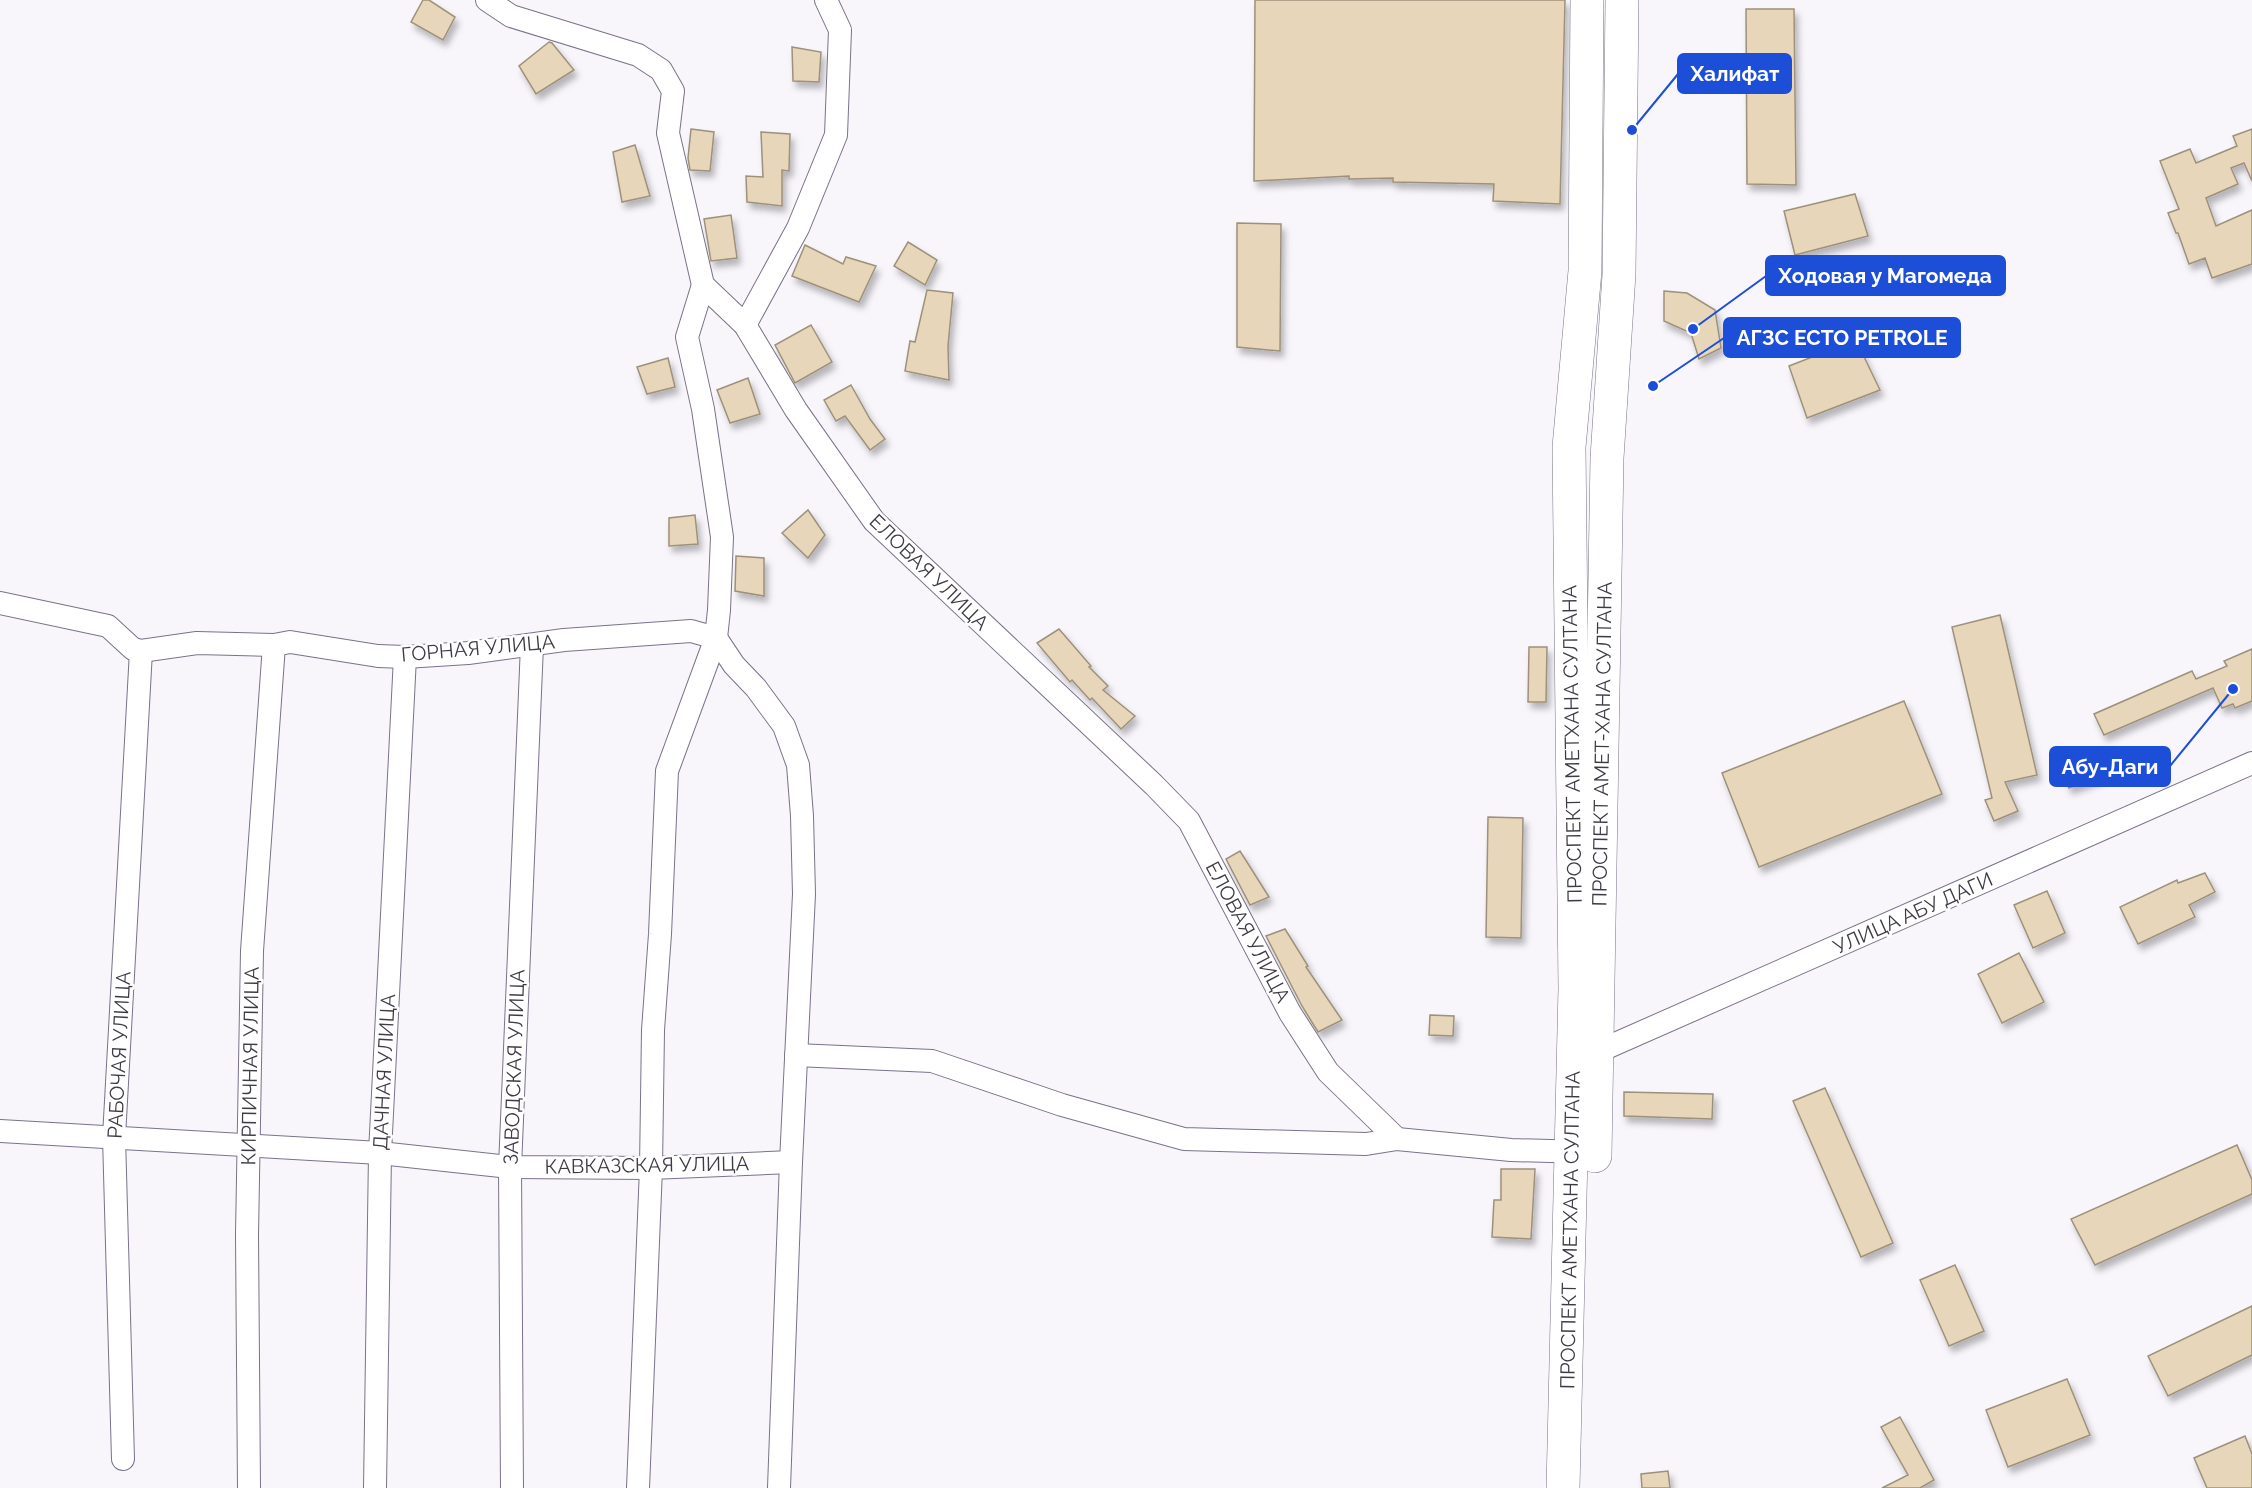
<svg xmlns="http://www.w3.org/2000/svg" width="2252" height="1488" font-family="Raleway,sans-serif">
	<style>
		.building { fill: #e7d6ba; stroke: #9e917b; stroke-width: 1.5; filter: url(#shadow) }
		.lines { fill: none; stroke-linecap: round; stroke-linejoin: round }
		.minor-casing { stroke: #7a7288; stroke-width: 24 }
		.primary-casing { stroke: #7a7288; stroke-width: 34 }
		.minor { stroke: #fff; stroke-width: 22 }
		.primary { stroke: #fff; stroke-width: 33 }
		.labels { text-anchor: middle; stroke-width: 5; stroke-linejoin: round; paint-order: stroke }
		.street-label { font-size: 20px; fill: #3e3a44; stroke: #fff }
		.leader { fill: none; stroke: #1d4ed8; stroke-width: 2 }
		.callout-dot { fill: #1d4ed8; stroke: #fff; stroke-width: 2 }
		.callout { fill: #1d4ed8; stroke: #1d4ed8; stroke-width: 2 }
		.callout-label { font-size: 21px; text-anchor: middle; font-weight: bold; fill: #fff }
	</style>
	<defs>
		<filter id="shadow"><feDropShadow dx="3.5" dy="6" stdDeviation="3" flood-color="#0004"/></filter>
	</defs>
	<rect width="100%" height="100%" fill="#f8f6fb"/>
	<g class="building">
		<path d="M423 0H429L455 17 443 40 411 22Z"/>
		<path d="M1255 0H1565L1560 204 1493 201 1494 184 1393 182V178L1349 179V176L1254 181Z"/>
		<path d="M1746 9H1794L1796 185 1747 184Z"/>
		<path d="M549 42 552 43 574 70 536 94 519 66Z"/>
		<path d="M792 47 821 52 819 82 793 81Z"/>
		<path d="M691 129 714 132 710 171 690 170 688 158Z"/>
		<path d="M2252 129V181L2244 163 2231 168 2238 184 2206 198 2216 226 2252 210V264L2212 278 2205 258 2189 264 2178 233H2176L2168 213 2179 209 2160 161 2190 149 2196 163 2237 146 2233 136Z"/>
		<path d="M761 132 790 134 789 171 782 170V206L747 202 746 176 763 177Z"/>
		<path d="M635 145 650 196 622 202 613 152Z"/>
		<path d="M1855 194 1868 236 1795 255 1784 211Z"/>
		<path d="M731 215 737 258 711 261 704 219Z"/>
		<path d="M1237 223 1281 224 1280 351 1237 347Z"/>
		<path d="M908 242 937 260 925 285 894 266Z"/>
		<path d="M805 245 843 264 846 257 876 266 859 302 792 276Z"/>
		<path d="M927 290 953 293 948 346 949 380 905 371 910 341 915 342Z"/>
		<path d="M1664 291 1687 293 1715 310 1721 348 1699 359 1691 333 1664 321Z"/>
		<path d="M811 325 832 362 795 383 775 345Z"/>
		<path d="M1856 340 1880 390 1807 418 1789 366Z"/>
		<path d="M668 358 675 387 647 394 637 367Z"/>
		<path d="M748 378 760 414 730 423 717 390Z"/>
		<path d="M851 385 870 419 885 439 870 450 845 416 836 421 824 400Z"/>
		<path d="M808 510 825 535 808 558 782 533Z"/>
		<path d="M695 515 698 544 669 546V518Z"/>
		<path d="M736 556 764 558V596L735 591Z"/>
		<path d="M2000 615 2037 775 2005 782 2018 811 1994 821 1985 800 1992 798 1952 627Z"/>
		<path d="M1059 629 1091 666 1089 667 1108 686 1103 690 1135 716 1121 729 1092 698 1090 700 1072 680 1070 682 1037 643Z"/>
		<path d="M1529 647H1547L1546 702H1528Z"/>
		<path d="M2252 649V701L2235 708 2233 704 2222 708 2213 688 2104 735 2094 714 2192 671 2196 679 2227 666 2224 661Z"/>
		<path d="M1904 701 1942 794 1759 867 1722 773Z"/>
		<path d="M2091 752 2100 777 2069 788 2060 764Z"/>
		<path d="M1488 817 1523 818 1521 938 1486 937Z"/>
		<path d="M1240 851 1269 897 1250 905 1226 859Z"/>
		<path d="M2205 873 2215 892 2189 905 2195 917 2138 944 2120 907 2177 880 2178 883Z"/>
		<path d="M2047 891 2065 933 2033 948 2014 905Z"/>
		<path d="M1285 929 1308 966 1306 967 1342 1020 1318 1032 1302 1006 1266 936Z"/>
		<path d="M2019 953 2044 1002 2002 1023 1978 974Z"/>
		<path d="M1430 1015 1454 1016 1453 1036 1429 1035Z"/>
		<path d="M1825 1088 1893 1243 1861 1257 1793 1101Z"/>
		<path d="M1624 1092 1713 1094 1712 1119 1624 1116Z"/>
		<path d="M2237 1145 2252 1180V1194L2095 1265 2071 1219Z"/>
		<path d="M1501 1169H1535L1531 1239 1492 1237 1494 1200H1501Z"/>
		<path d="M1955 1265 1984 1331 1949 1346 1920 1280Z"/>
		<path d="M2252 1306V1355L2168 1396 2148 1356Z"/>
		<path d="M2067 1379 2090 1435 2008 1467 1986 1410Z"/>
		<path d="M1900 1417 1934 1480 1920 1488H1882L1908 1475 1881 1427Z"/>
		<path d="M2245 1436 2252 1454V1488H2207L2194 1458Z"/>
		<path d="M1668 1471 1670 1488H1642L1641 1474Z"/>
	</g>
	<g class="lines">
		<defs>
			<g id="minor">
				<path d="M487 0 511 16 638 55 661 70 673 91 668 133 703 285 745 325 796 410 874 521 1154 785 1189 821 1290 1013 1328 1072 1397 1139"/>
				<path d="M745 325 798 228 836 135 840 30 826 0"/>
				<path d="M0 603 108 626 133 649 141 651 197 643 274 645 290 642 378 656 405 657 468 653 564 640 691 631 716 638"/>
				<path d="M716 638 734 665 756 688 784 726 798 765 802 816 804 894 791 1162 779 1488"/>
				<path d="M1587 1049 1597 1052 2252 763"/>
				<path d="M796 1055 932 1061 1062 1105 1184 1139 1366 1144 1397 1139 1511 1150 1586 1152"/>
				<path d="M0 1131 380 1153 510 1167 651 1168 791 1162"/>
				<path d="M123 1459 114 1137 141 651"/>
				<path d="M249 1488 247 1235 252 951 274 645"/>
				<path d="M375 1488 380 1153 405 657"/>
				<path d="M512 1488 510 1167 532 645"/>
				<path d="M638 1488 651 1168 653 1030 660 934 667 771 716 638 719 610 722 537 703 409 687 337 703 285"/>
			</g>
			<g id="primary">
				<path d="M1595 1156 1607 458 1619 274 1622 0"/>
				<path d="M1563 1488 1575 988 1569 447 1585 271 1587 0"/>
			</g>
		</defs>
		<use href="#minor" class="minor-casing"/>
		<use href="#primary" class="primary-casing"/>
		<use href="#minor" class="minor"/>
		<use href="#primary" class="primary"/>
	</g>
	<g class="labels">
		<g class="street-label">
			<text transform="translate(929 572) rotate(44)" y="7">ЕЛОВАЯ УЛИЦА</text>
			<text transform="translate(478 648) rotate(-5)" y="7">ГОРНАЯ УЛИЦА</text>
			<text transform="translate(1572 744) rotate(-91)" y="7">ПРОСПЕКТ АМЕТХАНА СУЛТАНА</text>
			<text transform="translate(1602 744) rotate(-89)" y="7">ПРОСПЕКТ АМЕТ-ХАНА СУЛТАНА</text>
			<text transform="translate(1913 913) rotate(-24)" y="7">УЛИЦА АБУ ДАГИ</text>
			<text transform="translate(1248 932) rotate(62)" y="7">ЕЛОВАЯ УЛИЦА</text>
			<text transform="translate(119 1055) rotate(-87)" y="7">РАБОЧАЯ УЛИЦА</text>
			<text transform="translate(250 1066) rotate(-89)" y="7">КИРПИЧНАЯ УЛИЦА</text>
			<text transform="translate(514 1067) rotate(-88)" y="7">ЗАВОДСКАЯ УЛИЦА</text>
			<text transform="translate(384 1072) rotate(-87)" y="7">ДАЧНАЯ УЛИЦА</text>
			<text transform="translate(647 1165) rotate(-1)" y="7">КАВКАЗСКАЯ УЛИЦА</text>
			<text transform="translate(1570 1230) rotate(-89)" y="7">ПРОСПЕКТ АМЕТХАНА СУЛТАНА</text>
		</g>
	</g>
	<path class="leader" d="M1632 130L1678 74M1693 329L1766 276M1653 386L1724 338M2233 689L2170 766"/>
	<g class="callout-dot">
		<circle cx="1632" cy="130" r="6"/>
		<circle cx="1693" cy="329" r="6"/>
		<circle cx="1653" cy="386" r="6"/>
		<circle cx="2233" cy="689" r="6"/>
	</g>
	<g class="callout">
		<rect x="1678" y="54" width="113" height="39" rx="6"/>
		<rect x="1766" y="256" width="239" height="39" rx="6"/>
		<rect x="1724" y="318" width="236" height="39" rx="6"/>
		<rect x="2050" y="747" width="120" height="39" rx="6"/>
	</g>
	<g class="callout-label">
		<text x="1735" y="81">Халифат</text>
		<text x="1885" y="283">Ходовая у Магомеда</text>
		<text x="1842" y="345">АГЗС ECTO PETROLE</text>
		<text x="2110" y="774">Абу-Даги</text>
	</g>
</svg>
